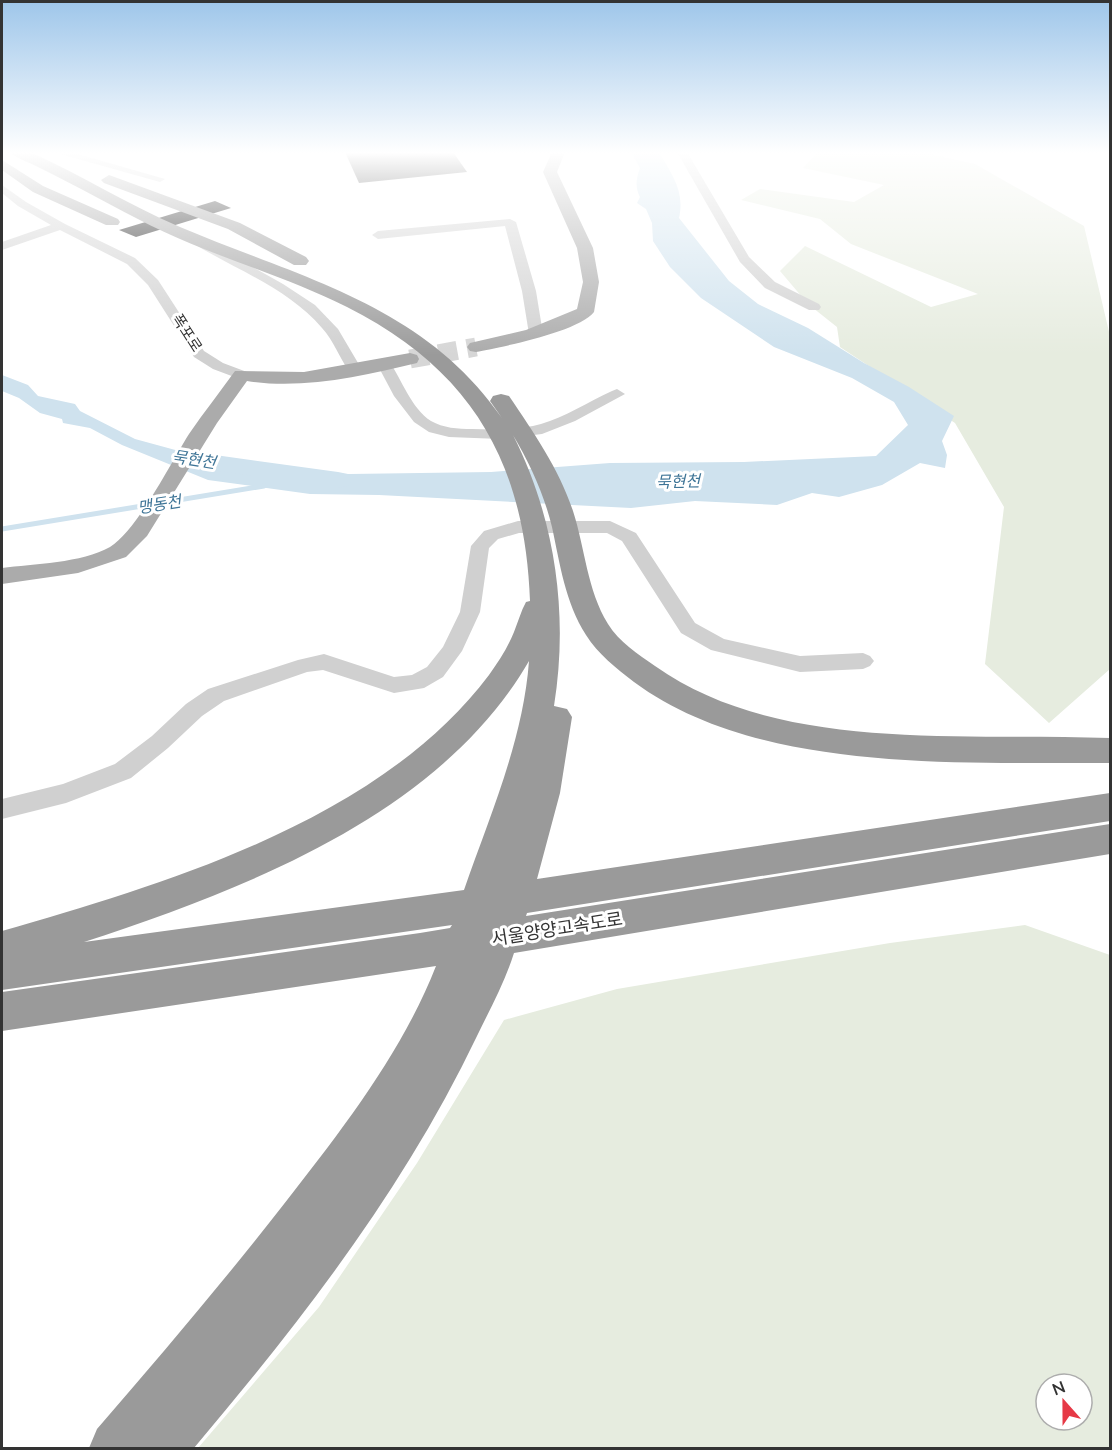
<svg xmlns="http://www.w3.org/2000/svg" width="1112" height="1450" font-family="Lato,'Noto Sans KR',sans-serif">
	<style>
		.green { fill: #e6ecdf; fill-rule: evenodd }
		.water { fill: #cfe2ee }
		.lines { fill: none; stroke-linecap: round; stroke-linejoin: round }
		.stream { stroke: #cfe2ee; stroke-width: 5 }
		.river { fill: #cfe2ee; fill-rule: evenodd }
		.building { fill: #1a1a1a }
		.major-tunnel { stroke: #d6d6d6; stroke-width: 19; stroke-dasharray: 19 10; stroke-linecap: butt }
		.minor { fill: #d0d0d0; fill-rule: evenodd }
		.major { fill: #ababab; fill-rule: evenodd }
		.highway { fill: #9a9a9a; fill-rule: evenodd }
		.labels { text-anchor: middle; stroke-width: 6; stroke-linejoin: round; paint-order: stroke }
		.far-street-label { font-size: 15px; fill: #333; stroke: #fff }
		.far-water-label { font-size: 16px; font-style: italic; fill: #3f7597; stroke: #fff }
		.street-label { font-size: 18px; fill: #333; stroke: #fff }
	</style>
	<rect width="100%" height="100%" fill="#fff"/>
	<g class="green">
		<path d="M818 152H921L975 164 1084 226 1110 336V669L1049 723 985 664 1004 507 955 423 840 347 837 327 808 304 780 271 805 246 931 307 978 294 851 244 820 219 741 200 760 189 854 202 884 185 803 168Z"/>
		<path d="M1025 925 1110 955V1448H198L319 1307 417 1163 504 1020 617 989 890 943ZM1046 1384H1082V1420H1046Z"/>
	</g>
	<path class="water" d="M631 152H659C672 175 685 191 679 218L729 281 758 304 808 328 864 363 909 387 954 416 942 441 947 455 945 468 920 463 882 485 839 497 812 493 777 505 695 501 631 508 379 495 310 494 208 480 122 445 90 428 63 423 62 419 40 413 19 398 2 391V375L28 385 38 396 75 404 80 411 135 439 212 460 234 462 279 475 491 472 610 463 744 462 876 456 908 425 894 402 852 378 774 347 701 298 670 267 653 241 652 223 646 209 637 203 640 197C635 187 636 179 640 168Z"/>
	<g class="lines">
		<path class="stream" d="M2 529 264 486"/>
		<path class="river" d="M215 455 338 472 348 474 352 480 348 486 338 488 205 469 202 463 205 457Z"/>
	</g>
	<g class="building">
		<path d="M345 152H453L467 172 359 183Z"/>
		<path d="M215 201 231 208 136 237 119 230Z"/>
	</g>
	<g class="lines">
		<path class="major-tunnel" d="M410 359 476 347"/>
		<g class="minor">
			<path d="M53 152H71L165 179 160 182Z"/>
			<path d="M677 152H687L749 257 775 282 819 304 821 307 819 310H809L765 288 740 262Z"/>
			<path d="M2 185 26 202 65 224 135 258 158 280 204 351 223 363 247 372 249 375 247 378H237L213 369 194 357 148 285 127 264 60 230 2 250V242L51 225 18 206 2 193Z"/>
			<path d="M510 219 516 222 536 291 543 334 536 338 529 334 522 291 505 226 378 239 372 235 378 231Z"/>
			<path d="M195 235 283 284 315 305 338 329 361 368 359 371H349C339 357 334 341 322 328 288 288 234 269 191 242V236Z"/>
			<path d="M384 360 389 361C402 380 411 408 431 421 443 428 458 429 472 429 494 430 519 430 541 424 565 417 588 402 612 391L617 389 625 394 575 421 542 434 500 439 449 437 429 432 414 422 394 396 377 364Z"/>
			<path d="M518 521H610L636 533 695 623 724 639 800 656 863 653 870 656 874 661 870 666 863 669 800 672 711 650 681 633 622 541 607 533H519L498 539 489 548 480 612 462 651 443 677 424 688 394 693 323 670 307 672 224 701 202 716 168 748 131 778 66 803 2 819V799L63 784 115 764 152 736 186 704 208 689 298 660 324 654 394 677 412 675 427 667 443 647 460 612 471 546 484 531Z"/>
		</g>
		<g class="major">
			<path d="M552 152H565L557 172 593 248 599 282 594 312C578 332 502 347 476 352L470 351 467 347 470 343 526 330 577 309 583 282 577 248 543 172Z"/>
			<path d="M410 353 417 355 419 359 417 363C363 376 302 390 247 381L217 423 147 536 126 557 78 573 2 584V568C33 564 82 563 110 547 138 529 170 464 189 434 204 412 220 392 235 371L304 372Z"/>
		</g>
		<g class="highway">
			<path d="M10 152H30C81 175 129 205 180 227 300 278 423 304 502 418L490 401 493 396 501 394 509 396C534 433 559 469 573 511 585 548 587 590 608 624 619 642 638 654 655 666 779 754 965 732 1110 738V763C962 762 758 774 634 682 616 668 598 654 586 635 565 602 560 564 552 527 544 494 530 464 513 435 555 518 569 613 554 706L567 709 572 717 560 793 537 879 1110 793V821L527 913 526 916 1110 824V854L514 953C505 982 490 1009 477 1036 404 1189 302 1320 194 1448H89L97 1429C161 1355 224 1281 284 1204 341 1131 402 1053 436 966L2 1031V992L420 933 450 928 452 925 2 990V931C168 883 380 820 489 675 499 661 508 647 514 632 518 622 521 611 526 602L530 601C525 463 472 370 347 307 301 284 252 268 204 249 168 235 133 217 98 198 78 187 58 177 38 167 29 162 17 159 10 152ZM529 661C523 741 490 815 464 890L84 942C245 889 440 815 529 661Z"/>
			<path d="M2 160 43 186 118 219 120 222 118 225H106L33 192 2 170Z"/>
			<path d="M109 175 240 223 306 257 309 261 306 265H294L228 229 104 183 101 180Z"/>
		</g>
	</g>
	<linearGradient id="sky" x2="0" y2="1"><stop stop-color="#9ec6ea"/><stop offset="0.43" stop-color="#fff"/><stop offset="1" stop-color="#fff" stop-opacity="0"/></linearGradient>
	<rect width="1112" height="355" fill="url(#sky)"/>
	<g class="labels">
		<g class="far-street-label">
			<text transform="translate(187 333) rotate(57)" y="5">폭포로</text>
		</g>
		<g class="far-water-label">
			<text transform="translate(194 459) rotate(9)" y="6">묵현천</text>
			<text transform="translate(678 481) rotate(-1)" y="6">묵현천</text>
			<text transform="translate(159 504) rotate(-9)" y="6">맹동천</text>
		</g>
		<g class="street-label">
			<text transform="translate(557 929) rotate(-9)" y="6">서울양양고속도로</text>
		</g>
	</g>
	<rect width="1112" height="1450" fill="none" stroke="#333333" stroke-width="6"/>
	<g transform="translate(1064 1402) rotate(339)"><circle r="28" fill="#ffffff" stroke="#adadad" stroke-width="1.5"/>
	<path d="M0-4.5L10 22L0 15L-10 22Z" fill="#e63946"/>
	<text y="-9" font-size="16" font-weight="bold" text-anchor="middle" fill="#333333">N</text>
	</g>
</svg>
